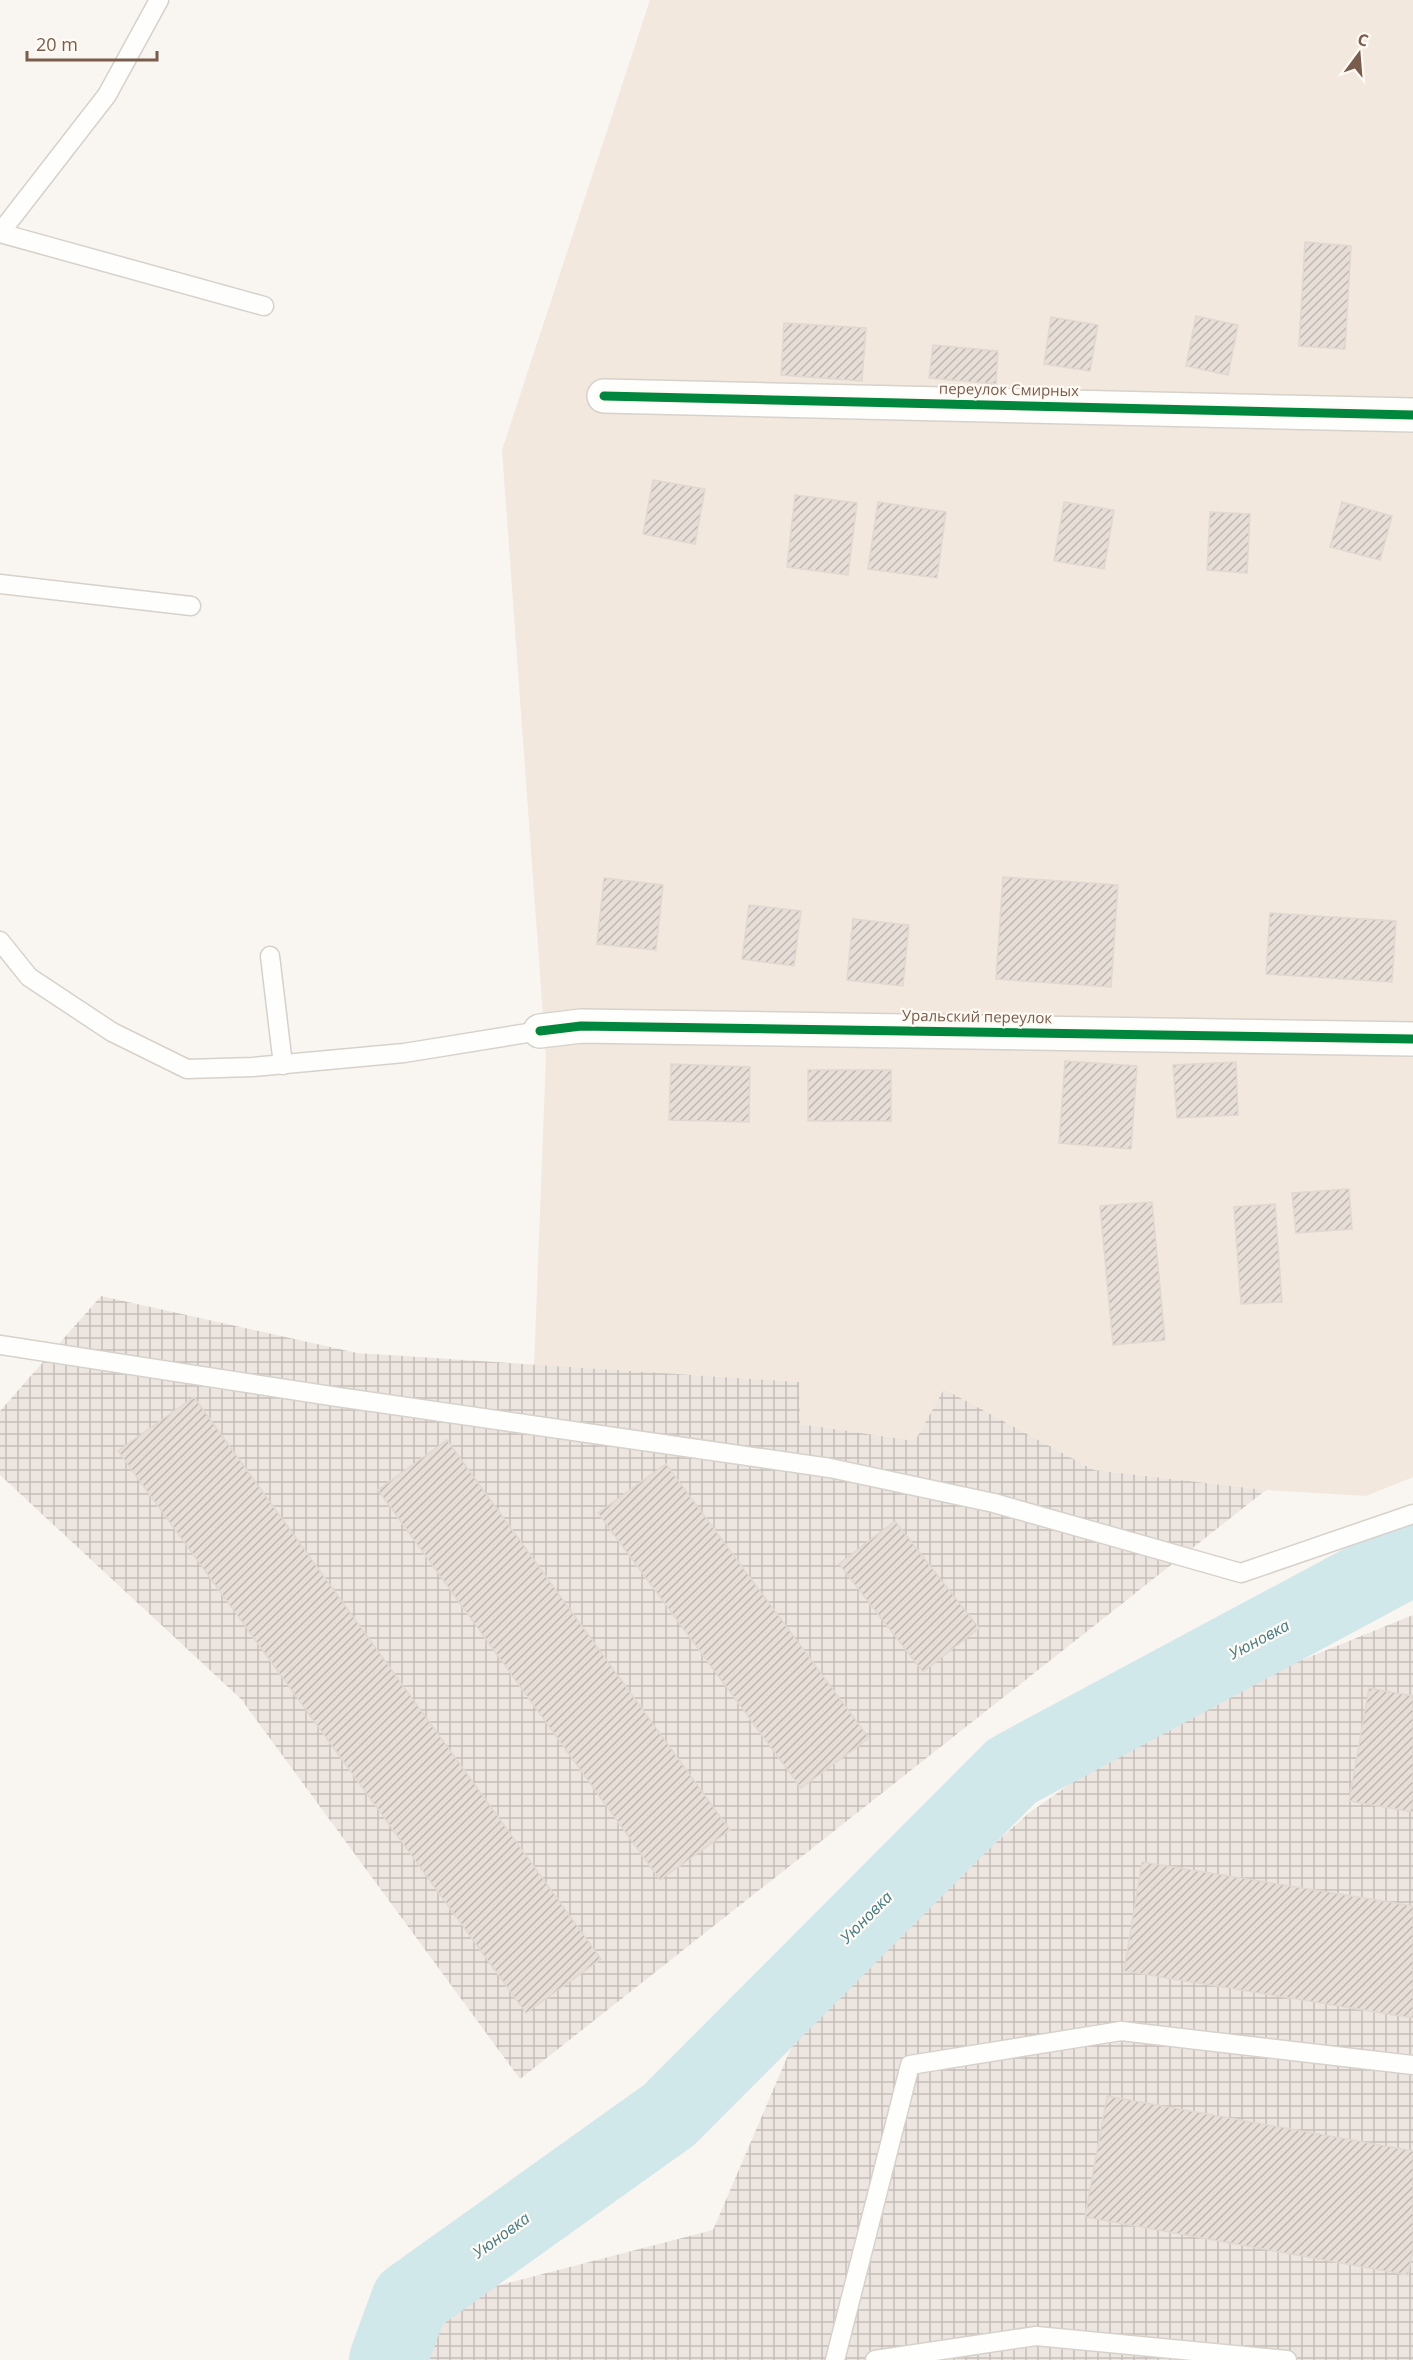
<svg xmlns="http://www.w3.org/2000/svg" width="1413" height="2360" font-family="'Open Sans',sans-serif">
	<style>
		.residential { fill: #f2e8de }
		.industrial { fill: url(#industrial-grid) }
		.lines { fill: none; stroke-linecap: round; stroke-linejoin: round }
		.river { stroke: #d0e8ea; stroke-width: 78 }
		.building { fill: url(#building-hatch); stroke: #e2d8d2; stroke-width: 1.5 }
		.lane-casing { stroke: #d7d1cb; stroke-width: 21 }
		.street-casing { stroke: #d7d1cb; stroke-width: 36 }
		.lane { stroke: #fefefd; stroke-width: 18 }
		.street { stroke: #fefefd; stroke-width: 33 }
		.cycleway-casing { stroke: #fffaf3; stroke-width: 13 }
		.cycleway { stroke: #00873e; stroke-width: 9 }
		.labels { text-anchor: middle; stroke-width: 4.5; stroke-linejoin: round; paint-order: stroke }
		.street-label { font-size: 15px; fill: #7a5c4d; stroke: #fffaf3 }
		.water-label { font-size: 16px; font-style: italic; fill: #437c86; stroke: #fffaf3 }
	</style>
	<defs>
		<pattern id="industrial-grid" width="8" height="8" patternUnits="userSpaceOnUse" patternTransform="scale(1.5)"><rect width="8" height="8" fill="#ede5e0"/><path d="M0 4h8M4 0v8" fill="none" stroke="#c5bdb8"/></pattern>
		<pattern id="building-hatch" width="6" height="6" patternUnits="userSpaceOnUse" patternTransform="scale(1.5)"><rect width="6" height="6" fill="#e6ded7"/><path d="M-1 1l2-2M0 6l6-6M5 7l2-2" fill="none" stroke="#bfb7b1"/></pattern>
	</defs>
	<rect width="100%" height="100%" fill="#f9f5f0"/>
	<path class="residential" d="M650 0H1413V1477L1366 1496 1266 1490 1094 1470 944 1389 915 1441 800 1424 799 1382 534 1365 546 1057 502 450Z"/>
	<g class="industrial">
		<path d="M101 1296 357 1353 799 1382 800 1424 915 1441 944 1389 1094 1470 1266 1490 520 2079 241 1699 0 1475V1411Z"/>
		<path d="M1413 1615V2360H413L434 2302 713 2230 807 2011 1029 1813 1171 1713Z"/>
	</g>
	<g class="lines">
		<path class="river" d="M388 2360 410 2300 669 2115 1012 1771 1413 1556"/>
	</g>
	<g class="building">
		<path d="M1305 242 1351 246 1345 349 1299 346Z"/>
		<path d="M1196 316 1238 325 1228 375 1186 366Z"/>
		<path d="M1051 317 1098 325 1090 371 1044 364Z"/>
		<path d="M784 323 866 328 862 381 781 375Z"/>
		<path d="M933 345 998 351 996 384 929 378Z"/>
		<path d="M653 480 705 489 695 544 643 534Z"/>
		<path d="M795 495 857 503 848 575 787 567Z"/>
		<path d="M878 502 946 512 937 578 868 569Z"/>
		<path d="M1064 502 1114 510 1104 569 1054 561Z"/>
		<path d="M1342 502 1392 516 1380 560 1330 547Z"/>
		<path d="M1210 512 1250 514 1247 573 1207 570Z"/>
		<path d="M1003 877 1118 885 1111 987 996 979Z"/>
		<path d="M604 878 663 885 656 950 597 944Z"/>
		<path d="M749 905 801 911 794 966 742 959Z"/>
		<path d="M1270 913 1396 921 1392 982 1266 974Z"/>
		<path d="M853 919 909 925 903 986 847 980Z"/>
		<path d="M1065 1061 1137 1066 1131 1149 1059 1143Z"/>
		<path d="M1236 1062 1238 1115 1177 1118 1173 1065Z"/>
		<path d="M671 1064 750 1067 749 1122 669 1120Z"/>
		<rect x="808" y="1070" width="83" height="51"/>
		<path d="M1349 1189 1352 1229 1296 1233 1292 1193Z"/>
		<path d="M1152 1202 1165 1340 1113 1345 1100 1206Z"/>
		<path d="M1275 1204 1282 1302 1241 1304 1234 1207Z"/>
		<path d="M194 1397 601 1959 526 2013 118 1451Z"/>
		<path d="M447 1440 730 1830 660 1880 378 1490Z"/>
		<path d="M666 1464 869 1738 801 1788 598 1513Z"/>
		<path d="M895 1521 979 1628 923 1672 839 1564Z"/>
		<path d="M1369 1688 1413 1696V1812L1349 1801Z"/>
		<path d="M1142 1862 1413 1906V2018L1124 1971Z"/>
		<path d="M1107 2096 1413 2151V2250L1408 2275 1085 2217Z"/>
	</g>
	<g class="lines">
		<defs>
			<g id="lane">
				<path d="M159 0 107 95 0 233 264 306"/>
				<path d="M0 584 191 606"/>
				<path d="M0 941 29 977 112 1032 187 1069 253 1067 404 1053 540 1031"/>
				<path d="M270 956 283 1065"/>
				<path d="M0 1345 331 1396 830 1468 994 1503 1241 1573 1413 1514"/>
				<path d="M835 2360 910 2065 1121 2031 1413 2065"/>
				<path d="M875 2360 1036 2336 1287 2360"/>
			</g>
			<g id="street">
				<path d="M604 396 1413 415"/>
				<path d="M540 1031 581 1026 1413 1039"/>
			</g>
		</defs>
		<use href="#lane" class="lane-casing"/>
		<use href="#street" class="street-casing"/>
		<use href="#lane" class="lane"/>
		<use href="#street" class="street"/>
		<defs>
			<g id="cycleway">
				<path d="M604 396 1413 415"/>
				<path d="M540 1031 581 1026 1413 1039"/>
			</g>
		</defs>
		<use href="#cycleway" class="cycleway-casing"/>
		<use href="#cycleway" class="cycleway"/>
	</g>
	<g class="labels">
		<g class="street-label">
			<text transform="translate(1009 390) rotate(1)" y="5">переулок Смирных</text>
			<text transform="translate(977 1017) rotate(1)" y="5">Уральский переулок</text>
		</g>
		<g class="water-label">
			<text transform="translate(1259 1639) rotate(-28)" y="6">Уюновка</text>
			<text transform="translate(866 1917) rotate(-45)" y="6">Уюновка</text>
			<text transform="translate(501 2235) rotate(-36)" y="6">Уюновка</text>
		</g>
	</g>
	<g transform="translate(1359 54) rotate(16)" stroke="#fffaf3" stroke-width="4.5" paint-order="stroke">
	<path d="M0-4.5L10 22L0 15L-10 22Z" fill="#7a5c4d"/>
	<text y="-9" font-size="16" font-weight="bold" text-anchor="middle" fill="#7a5c4d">С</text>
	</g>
	<path d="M27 51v9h130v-9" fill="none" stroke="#7a5c4d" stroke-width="3"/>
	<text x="36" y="51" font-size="18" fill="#7a5c4d" stroke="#fffaf3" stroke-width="4.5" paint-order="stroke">20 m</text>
</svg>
